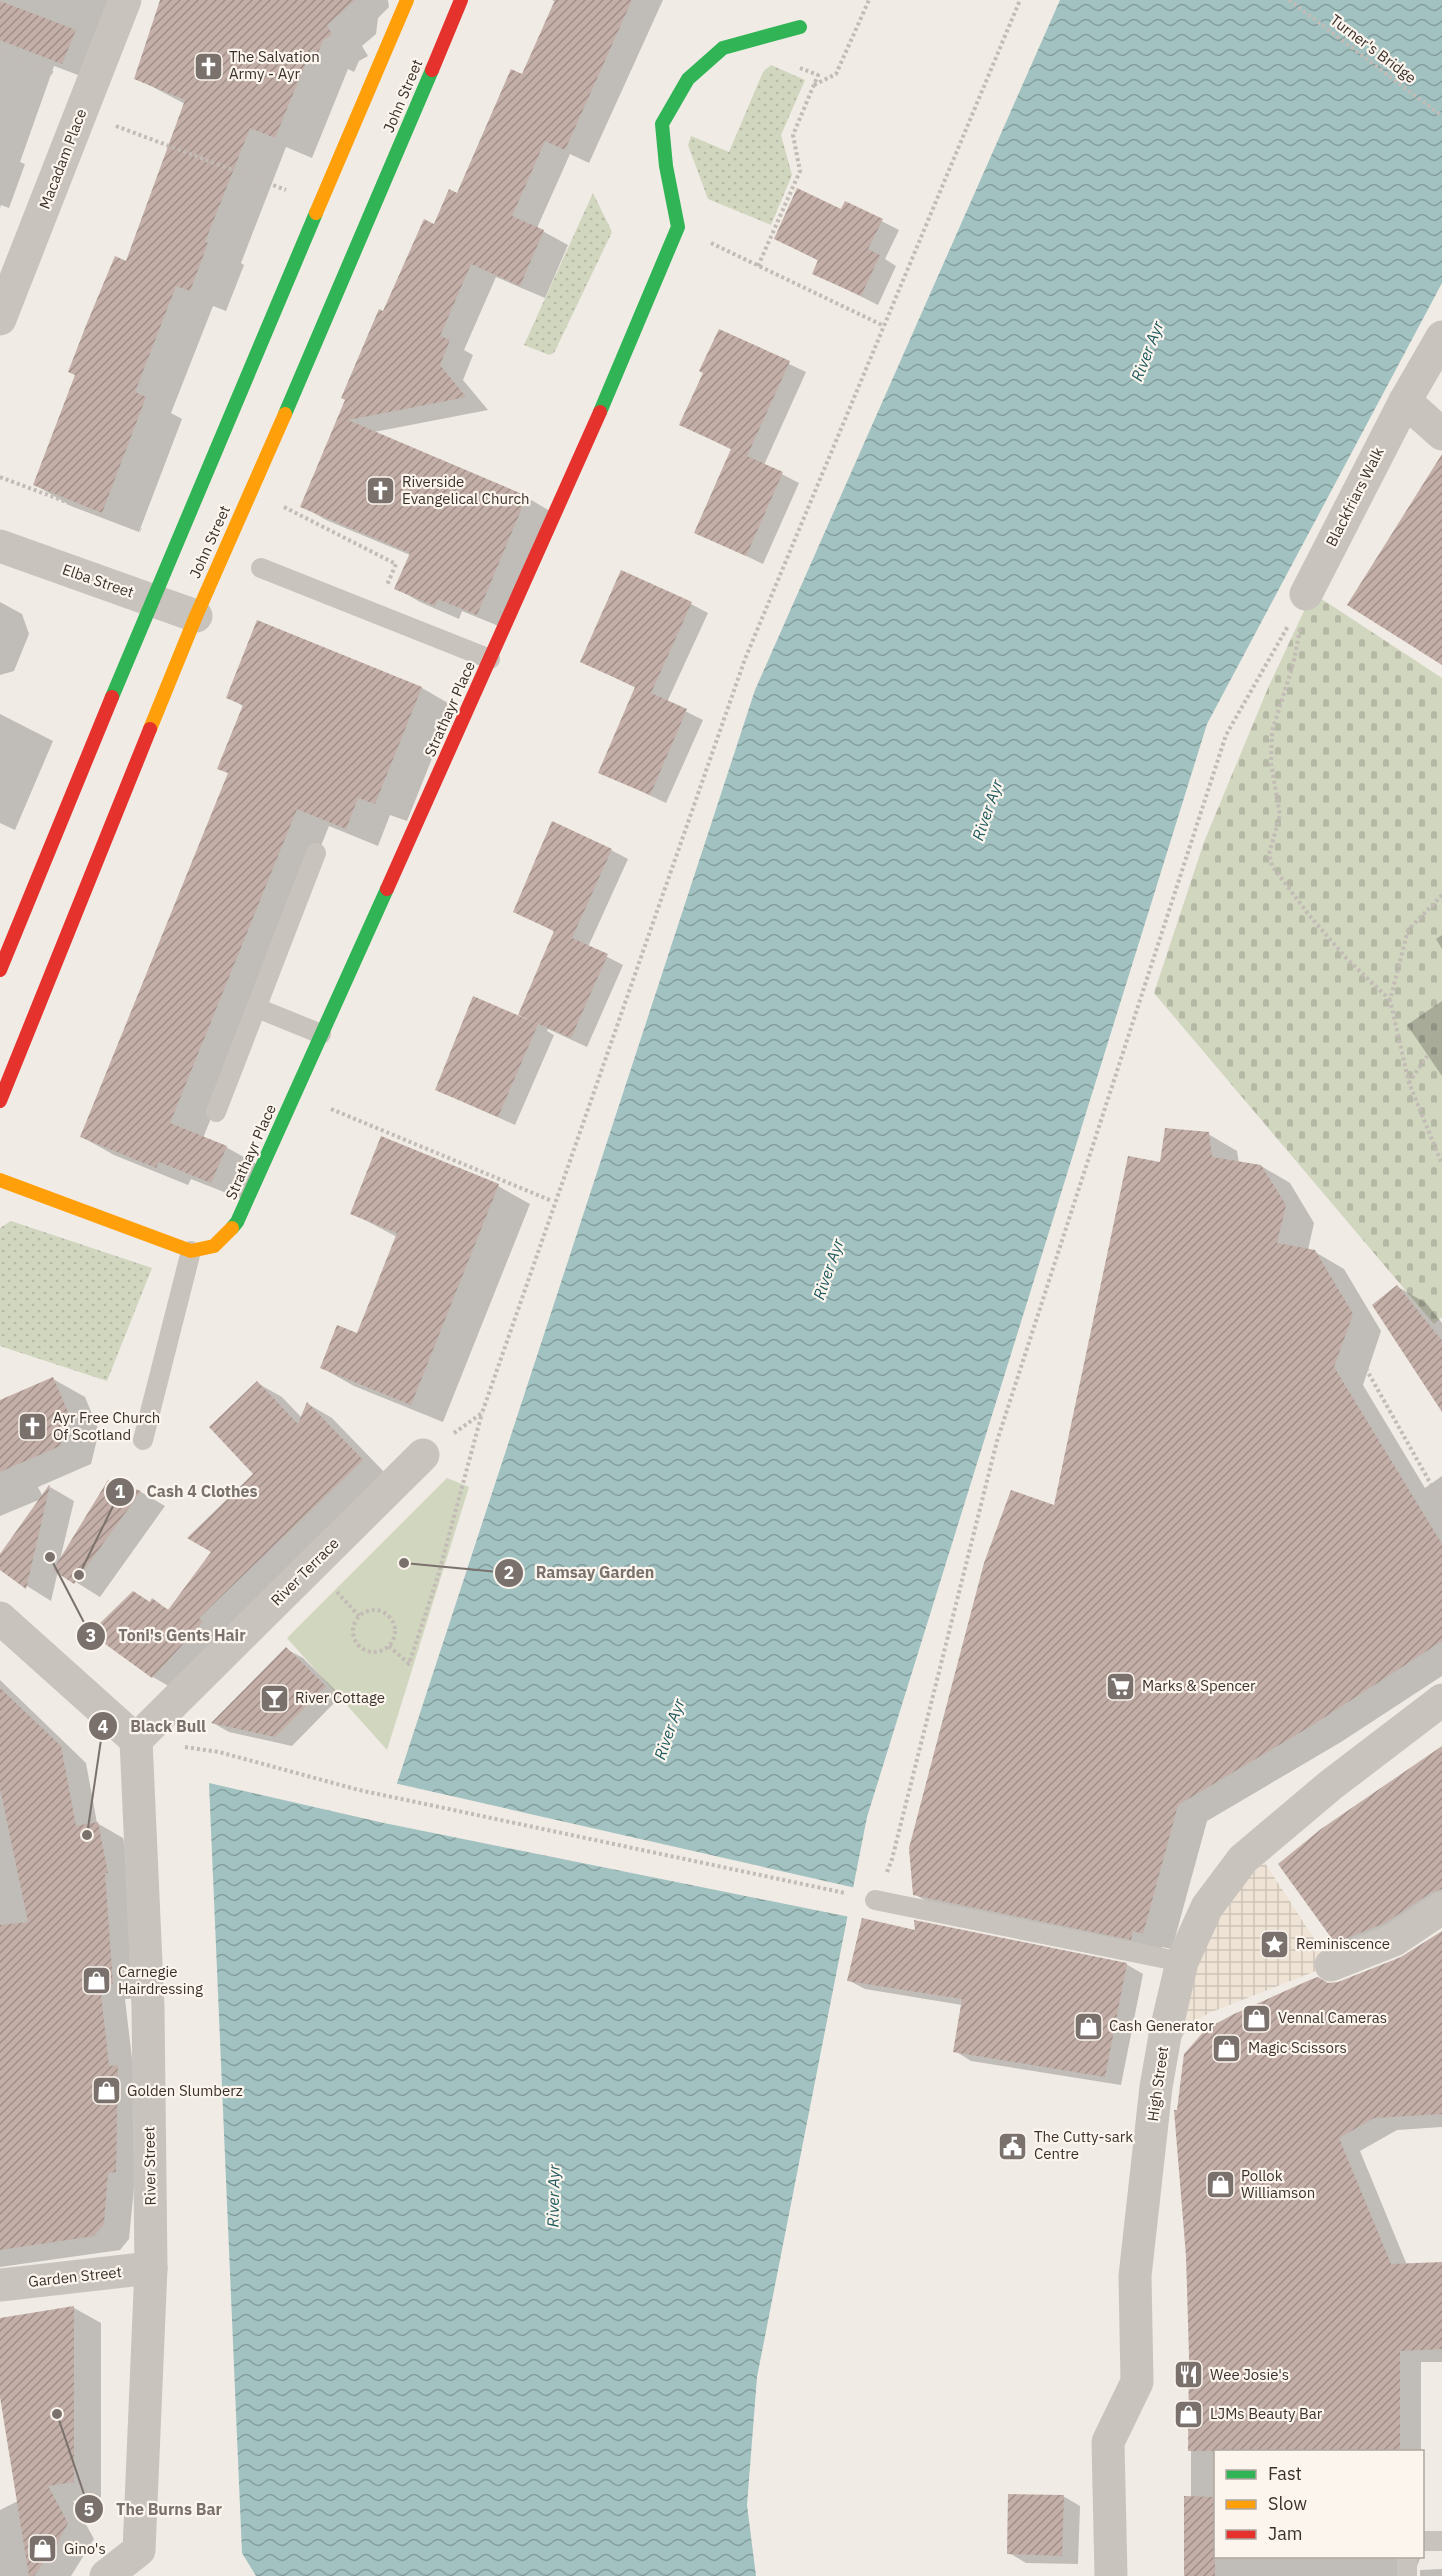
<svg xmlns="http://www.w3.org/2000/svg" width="1442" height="2576" font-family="'IBM Plex Sans',sans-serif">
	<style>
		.grass { fill: url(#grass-dots) }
		.cemetery { fill: url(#cemetery-stones) }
		.garden { fill: #d1d6bf }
		.plaza { fill: url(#plaza-grid) }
		.water { fill: url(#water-waves) }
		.pier { fill: #f0ebe5 }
		.shadow { fill: #0003 }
		.building { fill: url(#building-hatch) }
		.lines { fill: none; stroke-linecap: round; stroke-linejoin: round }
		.path { stroke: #c2bbb6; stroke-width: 4; stroke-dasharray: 3 3; stroke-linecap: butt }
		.lane { stroke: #c9c3be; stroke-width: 20 }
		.street { stroke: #c9c3be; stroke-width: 33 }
		.fast { stroke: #30b455; stroke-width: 14 }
		.slow { stroke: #ff9f0a; stroke-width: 14 }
		.jam { stroke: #e5322d; stroke-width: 14 }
		.labels { text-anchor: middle; stroke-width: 4.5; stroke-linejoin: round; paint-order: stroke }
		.street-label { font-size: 15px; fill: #3b302b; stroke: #fbf5ee }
		.poi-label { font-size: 15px; fill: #3b302b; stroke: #fbf5ee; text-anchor: start }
		.water-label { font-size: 16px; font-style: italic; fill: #1f5a5e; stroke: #fbf5ee }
		.leader { fill: none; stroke: #7a716c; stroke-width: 2 }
		.callout-dot { fill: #7a716c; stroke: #fbf5ee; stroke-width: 2 }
		.mark-label { font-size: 18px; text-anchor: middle; font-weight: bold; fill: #fff }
		.callout-label { font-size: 16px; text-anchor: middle; font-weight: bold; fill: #7a716c; stroke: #fbf5ee; stroke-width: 4.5; stroke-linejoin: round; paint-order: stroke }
	</style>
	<defs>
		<pattern id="grass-dots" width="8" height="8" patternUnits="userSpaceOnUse" patternTransform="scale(1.5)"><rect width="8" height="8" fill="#d1d6bf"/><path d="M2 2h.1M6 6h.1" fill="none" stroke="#b4b8a4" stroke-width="1.8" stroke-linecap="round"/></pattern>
		<pattern id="cemetery-stones" width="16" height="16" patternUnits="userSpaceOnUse" patternTransform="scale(1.5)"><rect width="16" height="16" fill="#d1d6bf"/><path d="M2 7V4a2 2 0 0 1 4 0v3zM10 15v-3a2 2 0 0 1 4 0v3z" fill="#b4b8a4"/></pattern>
		<pattern id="plaza-grid" width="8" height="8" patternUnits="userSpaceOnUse" patternTransform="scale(1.5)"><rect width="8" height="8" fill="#eee3d5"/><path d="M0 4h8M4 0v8" fill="none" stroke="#cdc3b7"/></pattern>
		<pattern id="water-waves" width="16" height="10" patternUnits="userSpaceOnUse" patternTransform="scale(1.5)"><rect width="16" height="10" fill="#a1c2c1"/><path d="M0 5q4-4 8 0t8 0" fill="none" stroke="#849e9d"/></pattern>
		<pattern id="building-hatch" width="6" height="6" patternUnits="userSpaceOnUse" patternTransform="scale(1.5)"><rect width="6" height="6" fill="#c3afa7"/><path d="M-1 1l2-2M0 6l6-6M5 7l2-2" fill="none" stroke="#a08f88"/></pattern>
	</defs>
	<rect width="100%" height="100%" fill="#f0ebe5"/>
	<g class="grass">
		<path d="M771 65 805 80 781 135 792 175 771 225 708 199 688 145 691 136 729 152 763 72Z"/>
		<path d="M593 193 612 232 554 353 549 355 524 345Z"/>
		<path d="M11 1221 152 1268 107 1381 0 1346V1228Z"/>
	</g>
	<path class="cemetery" d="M1314 594 1442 678V1317L1434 1324 1154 993 1204 842 1268 688 1304 611Z"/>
	<path class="garden" d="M447 1478 469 1487 387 1750 287 1638Z"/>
	<path class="plaza" d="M1265 1863 1331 1965 1209 2013 1189 2026 1176 2047 1186 1966 1242 1878Z"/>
	<path class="water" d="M1060 0H1442V283L1207 724 867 1817 757 2377 747 2505 756 2576H256L242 2553 209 1783 384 1823 755 690Z"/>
	<path class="pier" d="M394 1783 856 1888 850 1917 384 1823Z"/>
	<g class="shadow">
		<path d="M0 0H126L94 81 54 66 20 162 25 164 9 208 1 205 0 208Z"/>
		<path d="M162 0H388L389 7 378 18 376 34 362 46 368 56 359 61 354 72 348 69 312 158 286 147 241 263 244 265 226 311 213 306 171 413 182 419 139 532 71 506 35 485 127 263 185 104 136 78Z"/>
		<path d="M552 0H663L589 163 570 154 537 228 568 245 545 298 496 277 464 350 473 355 463 380 488 410 374 432 526 497 550 511 501 627 462 611 459 619 420 602 396 588 410 555 326 520 302 506 384 313 435 226 458 195 522 76 556 2Z"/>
		<path d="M846 203 899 230 885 259 896 266 878 305 814 273 819 261 776 239 842 210Z"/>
		<path d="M719 331 806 372 764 465 799 483 763 564 696 532 732 450 681 424 704 372Z"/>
		<path d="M0 602 22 614 29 634 14 671 0 675Z"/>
		<path d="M691 604 708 613 667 702 703 720 666 803 600 772 636 688 582 661Z"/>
		<path d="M258 622 422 688 453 706 407 821 390 815 378 846 329 826 203 1138 226 1147 258 1165 244 1200 191 1179 188 1185 114 1155 82 1137 229 773 244 707 228 697Z"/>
		<path d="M0 714 53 741 15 830 0 823Z"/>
		<path d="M611 850 628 859 588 947 623 965 587 1047 548 1029 547 1031 554 1035 515 1125 437 1090 527 1019 555 932 515 911Z"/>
		<path d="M1442 935V949L1436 939Z"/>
		<path d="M1442 1001V1076L1407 1025Z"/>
		<path d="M1208 1134 1237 1151 1239 1163 1261 1166 1290 1183 1314 1223 1308 1250 1315 1252 1344 1269 1381 1331 1363 1385 1425 1488 1442 1476V1676L1341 1742 1207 1821 1172 1949 1162 1947 1160 1955 943 1911 914 1894 1055 1507 1162 1163Z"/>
		<path d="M382 1138 498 1186 530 1204 443 1422 354 1386 322 1368 357 1335 397 1237 352 1213Z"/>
		<path d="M1398 1287 1426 1303 1442 1323V1410Z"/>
		<path d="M53 1379 85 1397 99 1431 91 1464 38 1487 43 1497 50 1487 74 1501 60 1560 109 1482 141 1492 165 1506 100 1597 58 1571 51 1601 0 1569V1556L41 1499 0 1516V1401Z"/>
		<path d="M257 1383 282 1397 302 1418 308 1404 332 1418 387 1475 177 1691 153 1677 151 1603 152 1600 169 1610 213 1551 255 1474Z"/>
		<path d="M286 1649 303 1658 341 1696 292 1746 229 1732 213 1723Z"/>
		<path d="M0 1680 86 1763 97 1823 123 1838 133 1887 138 1998 125 1999 134 2076 142 2186 134 2187 129 2239 120 2250 0 2267Z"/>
		<path d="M1442 1748V1912L1358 1955 1336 1942 1322 1830Z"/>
		<path d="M917 1932 1126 1964 1143 1974 1121 2085 971 2061 955 2051 962 2005 865 1989 848 1980Z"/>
		<path d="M1442 1932V2127L1397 2130 1360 2151 1407 2265 1442 2263V2362H1421V2452H1216V2556H1421L1416 2569 1417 2576H1186L1191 2498V2355L1328 1985 1338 1984 1402 1959Z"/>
		<path d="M74 2308 101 2323V2497L73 2501 94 2539 71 2576H0V2510L18 2501 0 2377V2320Z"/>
		<path d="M1063 2496 1080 2506 1078 2564 1026 2563 1009 2553Z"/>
		<path d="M1442 2569V2576H1420V2570Z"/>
	</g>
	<g class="building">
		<path d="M160 0H355L327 25 332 35 323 40 318 53 311 50 275 138 250 128 205 242 208 243 190 291 176 286 135 392 146 397 102 513 33 485 75 375 68 372 87 323 115 256 126 261 185 100 134 79Z"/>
		<path d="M555 0H632L565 150 545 141 512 216 544 230 520 286 471 264 440 336 450 340 440 365 466 397 348 420 527 496 477 615 438 599 435 606 394 589 410 553 300 507 345 400 341 398 379 309 383 311 424 219 434 224 449 189 457 193 511 69 522 74Z"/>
		<path d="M0 1 76 30 62 64 0 40Z"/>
		<path d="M797 188 841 209 845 201 883 219 868 249 880 255 861 296 812 274 818 260 774 239Z"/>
		<path d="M719 329 790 361 747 456 679 425 703 373 699 371Z"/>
		<path d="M731 449 783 472 746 556 694 533Z"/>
		<path d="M1442 454V665L1347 605Z"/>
		<path d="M621 570 692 602 651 693 687 709 650 795 598 773 635 687 580 662Z"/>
		<path d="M257 620 422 687 375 804 358 798 346 829 297 809 170 1123 227 1146 211 1183 159 1162 156 1168 80 1137 228 773 217 769 243 705 226 698Z"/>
		<path d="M552 821 612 849 572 938 608 954 571 1038 518 1015 554 931 513 912Z"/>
		<path d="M473 996 538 1024 498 1117 435 1090Z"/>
		<path d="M1165 1128 1209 1132 1212 1157 1261 1165 1286 1205 1277 1243 1315 1250 1353 1314 1334 1367 1442 1544V1641L1311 1726 1178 1805 1143 1934 1133 1931 1131 1940 913 1895 909 1848 984 1563 1011 1490 1054 1505 1128 1156 1160 1162Z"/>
		<path d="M381 1136 499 1184 411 1405 320 1368 337 1325 357 1333 397 1233 350 1214Z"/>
		<path d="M1397 1285 1442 1341V1412L1372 1305Z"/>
		<path d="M53 1377 68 1412 60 1446 0 1472V1400Z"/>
		<path d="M257 1381 298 1424 307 1402 363 1460 199 1618 203 1622 152 1678 90 1633 133 1591 150 1602 152 1598 168 1610 211 1552 187 1538 253 1474 209 1427Z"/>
		<path d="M108 1480 141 1491 74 1584 53 1570Z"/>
		<path d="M49 1485H50L26 1589 0 1570V1554Z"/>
		<path d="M286 1647 326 1686 275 1737 211 1723Z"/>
		<path d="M0 1688 61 1746 76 1826 98 1822 108 1873H105L113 1984 100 1985 109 2066 118 2065 116 2172 108 2173 104 2224 94 2236 0 2250V1925L28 1922 0 1788Z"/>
		<path d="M1442 1746V1889L1432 1892 1385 1923 1335 1943 1278 1864 1321 1829Z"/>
		<path d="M862 1918 915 1930 914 1920 1127 1963 1105 2077 953 2052 962 1999 847 1981Z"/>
		<path d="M1442 1931V2114L1374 2118 1339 2138 1391 2264 1442 2262V2349L1400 2351V2451H1188L1189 2355 1186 2256 1174 2110H1177L1184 2054 1206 2029 1234 2014 1312 1979 1318 1977 1328 1983 1338 1982 1401 1957Z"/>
		<path d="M74 2306V2482L48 2486 68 2523 57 2544 34 2576H29L0 2397V2318Z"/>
		<path d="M1008 2494 1064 2495 1062 2556 1007 2554Z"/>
		<path d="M1184 2496 1215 2497V2576H1184Z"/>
	</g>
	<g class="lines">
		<g class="path">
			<path d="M1289 0 1442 116"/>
			<path d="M0 51 55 74"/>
			<path d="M814 85 836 74 869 0"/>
			<path d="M116 126 286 190"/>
			<path d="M711 243 884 326"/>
			<path d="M758 266 800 171 793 135 818 75 800 68"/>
			<path d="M0 477 141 530"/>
			<path d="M284 507 396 564 387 585"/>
			<path d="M1300 629 1293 665 1272 731 1271 763 1280 815 1269 854 1272 866 1309 915 1347 959 1390 1000"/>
			<path d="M1442 895 1408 930 1390 1000 1409 1083 1442 1164"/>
			<path d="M1409 1083 1427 1056"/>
			<path d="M331 1109 552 1201"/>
			<path d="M1360 1358 1442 1504"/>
			<path d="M454 1433 482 1413 745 659 1020 0"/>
			<path d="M337 1592 359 1616"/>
			<circle cx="374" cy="1631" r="21"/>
			<path d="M389 1646 409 1664 438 1576 482 1413"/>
			<path d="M185 1747 219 1752 359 1790 845 1893"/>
			<path d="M887 1872 892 1859 997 1441 1226 735 1288 626"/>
		</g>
		<g class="lane">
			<path d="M261 568 490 659"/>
			<path d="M257 1008 321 1034"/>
			<path d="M216 1112 316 853"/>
			<path d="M143 1440 191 1251"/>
			<path d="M875 1900 1182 1962"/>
			<path d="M1422 2541H1442"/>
			<path d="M1407 2556V2576"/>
		</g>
		<g class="street">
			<path d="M0 319 125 0"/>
			<path d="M1405 401 1442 434"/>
			<path d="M0 546 196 616"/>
			<path d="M1306 594 1405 401 1442 337"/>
			<path d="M0 1618 136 1740"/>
			<path d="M136 1740 423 1455"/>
			<path d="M1331 1965 1394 1940 1442 1908"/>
			<path d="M0 2285 151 2268"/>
			<path d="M106 2576 139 2550 151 2268 148 2008 136 1740"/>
			<path d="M1111 2576 1108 2442 1137 2382 1135 2276 1156 2087 1166 2030 1182 1962 1207 1907 1243 1859 1332 1784 1442 1700"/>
		</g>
		<g class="fast">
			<path d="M600 412 678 227 666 166 662 124 688 79 723 48 800 27"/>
			<path d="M285 414 432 70"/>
			<path d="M112 697 316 213"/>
			<path d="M232 1228 237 1222 387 889"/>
		</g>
		<g class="slow">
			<path d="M316 213 407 0"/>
			<path d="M150 729 196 616 285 414"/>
			<path d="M0 1180 191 1251 214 1246 232 1228"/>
		</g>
		<g class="jam">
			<path d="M432 70 461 0"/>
			<path d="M387 889 600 412"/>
			<path d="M0 970 112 697"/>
			<path d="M0 1101 150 729"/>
		</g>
	</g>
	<defs>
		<symbol id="church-square" viewBox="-11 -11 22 22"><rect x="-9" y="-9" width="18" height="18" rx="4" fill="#7a716c" stroke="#fbf5ee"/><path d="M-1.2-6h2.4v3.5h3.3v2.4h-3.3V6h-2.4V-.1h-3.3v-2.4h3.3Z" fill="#fff"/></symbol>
		<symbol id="supermarket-square" viewBox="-11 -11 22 22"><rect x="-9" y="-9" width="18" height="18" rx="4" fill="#7a716c" stroke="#fbf5ee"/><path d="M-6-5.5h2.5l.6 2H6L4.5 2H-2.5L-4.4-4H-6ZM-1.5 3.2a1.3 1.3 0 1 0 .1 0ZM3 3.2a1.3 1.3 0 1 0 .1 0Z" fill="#fff"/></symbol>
		<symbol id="bar-square" viewBox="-11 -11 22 22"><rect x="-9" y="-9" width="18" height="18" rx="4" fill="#7a716c" stroke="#fbf5ee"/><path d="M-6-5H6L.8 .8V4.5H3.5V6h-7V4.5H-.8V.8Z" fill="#fff"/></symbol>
		<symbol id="sight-square" viewBox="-11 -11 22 22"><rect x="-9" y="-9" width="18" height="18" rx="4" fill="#7a716c" stroke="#fbf5ee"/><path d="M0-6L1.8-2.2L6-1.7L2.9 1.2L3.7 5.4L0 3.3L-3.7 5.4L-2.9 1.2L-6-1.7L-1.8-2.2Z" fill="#fff"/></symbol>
		<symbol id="shop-square" viewBox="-11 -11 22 22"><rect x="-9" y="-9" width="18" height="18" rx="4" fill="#7a716c" stroke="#fbf5ee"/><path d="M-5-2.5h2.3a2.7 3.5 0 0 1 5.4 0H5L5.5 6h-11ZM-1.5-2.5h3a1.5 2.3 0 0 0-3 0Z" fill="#fff"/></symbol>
		<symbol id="civic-square" viewBox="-11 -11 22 22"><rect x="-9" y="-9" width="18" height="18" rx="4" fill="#7a716c" stroke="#fbf5ee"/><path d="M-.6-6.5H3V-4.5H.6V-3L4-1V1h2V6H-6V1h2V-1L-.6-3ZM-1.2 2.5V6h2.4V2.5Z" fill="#fff"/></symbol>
		<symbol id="restaurant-square" viewBox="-11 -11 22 22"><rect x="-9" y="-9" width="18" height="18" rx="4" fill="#7a716c" stroke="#fbf5ee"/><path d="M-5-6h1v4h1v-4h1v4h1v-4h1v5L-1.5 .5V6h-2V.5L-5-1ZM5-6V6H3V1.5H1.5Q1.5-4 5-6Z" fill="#fff"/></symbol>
	</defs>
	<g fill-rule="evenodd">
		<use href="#church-square" x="192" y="50" width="33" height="33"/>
		<use href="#church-square" x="364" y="474" width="33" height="33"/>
		<use href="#church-square" x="16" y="1410" width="33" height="33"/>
		<use href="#supermarket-square" x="1104" y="1670" width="33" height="33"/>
		<use href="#bar-square" x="258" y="1682" width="33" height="33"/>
		<use href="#sight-square" x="1258" y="1928" width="33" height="33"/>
		<use href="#shop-square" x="80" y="1964" width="33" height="33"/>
		<use href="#shop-square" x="1240" y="2002" width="33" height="33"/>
		<use href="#shop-square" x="1072" y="2010" width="33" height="33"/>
		<use href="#shop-square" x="1210" y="2032" width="33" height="33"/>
		<use href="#shop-square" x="90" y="2074" width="33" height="33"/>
		<use href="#civic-square" x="996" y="2130" width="33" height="33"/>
		<use href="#shop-square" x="1204" y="2168" width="33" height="33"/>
		<use href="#restaurant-square" x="1172" y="2358" width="33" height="33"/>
		<use href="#shop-square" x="1172" y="2398" width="33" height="33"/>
		<use href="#shop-square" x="26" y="2532" width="33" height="33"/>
	</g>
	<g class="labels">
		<g class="street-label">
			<text transform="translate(1373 49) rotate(37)" y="5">Turner's Bridge</text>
			<text transform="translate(403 96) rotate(-67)" y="5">John Street</text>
			<text transform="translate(63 159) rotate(-69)" y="5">Macadam Place</text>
			<text transform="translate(1355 497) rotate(-63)" y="5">Blackfriars Walk</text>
			<text transform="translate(210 542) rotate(-66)" y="5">John Street</text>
			<text transform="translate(98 581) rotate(19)" y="5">Elba Street</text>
			<text transform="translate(450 709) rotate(-66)" y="5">Strathayr Place</text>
			<text transform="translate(251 1152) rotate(-66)" y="5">Strathayr Place</text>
			<text transform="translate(305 1572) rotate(-45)" y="5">River Terrace</text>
			<text transform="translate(1158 2084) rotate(-82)" y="5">High Street</text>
			<text transform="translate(150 2166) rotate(-91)" y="5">River Street</text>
			<text transform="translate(75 2277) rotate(-6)" y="5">Garden Street</text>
		</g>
		<g class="poi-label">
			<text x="229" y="62">The Salvation<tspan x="229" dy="17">Army - Ayr</tspan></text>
			<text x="402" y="487">Riverside<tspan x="402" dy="17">Evangelical Church</tspan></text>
			<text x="53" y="1423">Ayr Free Church<tspan x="53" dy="17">Of Scotland</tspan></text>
			<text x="1142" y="1691">Marks &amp; Spencer</text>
			<text x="295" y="1703">River Cottage</text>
			<text x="1296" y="1949">Reminiscence</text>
			<text x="118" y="1977">Carnegie<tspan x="118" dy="17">Hairdressing</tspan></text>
			<text x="1278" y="2023">Vennal Cameras</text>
			<text x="1109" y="2031">Cash Generator</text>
			<text x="1248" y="2053">Magic Scissors</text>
			<text x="127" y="2096">Golden Slumberz</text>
			<text x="1034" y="2142">The Cutty-sark<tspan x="1034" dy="17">Centre</tspan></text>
			<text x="1241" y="2181">Pollok<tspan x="1241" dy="17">Williamson</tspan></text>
			<text x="1210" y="2380">Wee Josie's</text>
			<text x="1210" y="2419">LJMs Beauty Bar</text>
			<text x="64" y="2554">Gino's</text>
		</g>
		<g class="water-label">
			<text transform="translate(1147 351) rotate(-69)" y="6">River Ayr</text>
			<text transform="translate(987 810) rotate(-71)" y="6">River Ayr</text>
			<text transform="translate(828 1269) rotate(-71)" y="6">River Ayr</text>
			<text transform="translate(669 1729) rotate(-71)" y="6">River Ayr</text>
			<text transform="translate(553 2196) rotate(-89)" y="6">River Ayr</text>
		</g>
	</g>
	<path class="leader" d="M79 1575L120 1492M404 1563L509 1573M50 1557L91 1636M87 1835L103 1726M57 2414L89 2509"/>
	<g class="callout-dot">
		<circle cx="79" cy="1575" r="6"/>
		<circle cx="404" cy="1563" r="6"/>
		<circle cx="50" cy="1557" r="6"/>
		<circle cx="87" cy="1835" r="6"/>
		<circle cx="57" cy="2414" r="6"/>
		<circle cx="120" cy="1492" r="15"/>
		<circle cx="509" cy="1573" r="15"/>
		<circle cx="91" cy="1636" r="15"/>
		<circle cx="103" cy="1726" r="15"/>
		<circle cx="89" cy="2509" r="15"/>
	</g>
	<g class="mark-label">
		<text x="120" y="1498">1</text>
		<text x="509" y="1579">2</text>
		<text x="91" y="1642">3</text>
		<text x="103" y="1733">4</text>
		<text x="89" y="2516">5</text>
	</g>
	<g class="callout-label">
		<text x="202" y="1497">Cash 4 Clothes</text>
		<text x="595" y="1578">Ramsay Garden</text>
		<text x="182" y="1641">Toni's Gents Hair</text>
		<text x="168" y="1732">Black Bull</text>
		<text x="169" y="2515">The Burns Bar</text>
	</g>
	<rect x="1214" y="2450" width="210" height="108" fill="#fbf5ee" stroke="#aea6a0" stroke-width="1.5"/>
	<rect x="1226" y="2470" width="30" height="9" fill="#30b455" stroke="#aea6a0" stroke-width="1.5"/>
	<text x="1268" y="2480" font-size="18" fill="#3b302b">Fast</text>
	<rect x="1226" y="2500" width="30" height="9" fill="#ff9f0a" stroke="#aea6a0" stroke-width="1.5"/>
	<text x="1268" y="2510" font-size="18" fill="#3b302b">Slow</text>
	<rect x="1226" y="2530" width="30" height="9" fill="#e5322d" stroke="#aea6a0" stroke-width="1.5"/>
	<text x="1268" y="2540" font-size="18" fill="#3b302b">Jam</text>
</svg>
